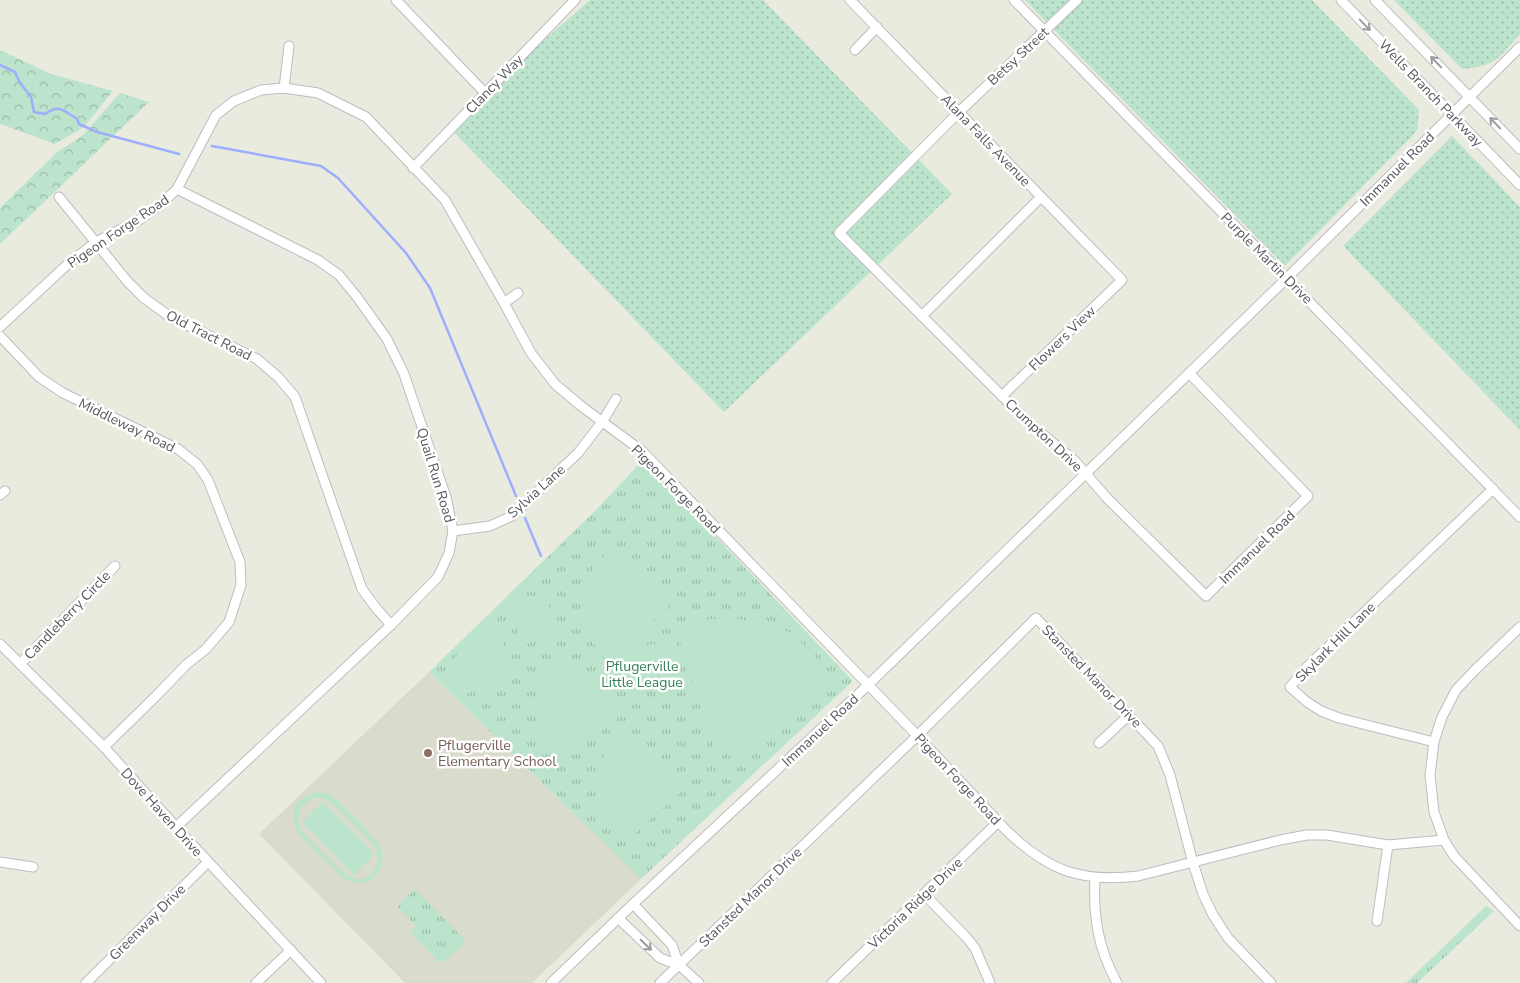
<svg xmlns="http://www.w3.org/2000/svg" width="1520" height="983" font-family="'Nunito Sans',sans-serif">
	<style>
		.education { fill: #d9dbcd }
		.grass { fill: url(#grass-dots) }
		.forest { fill: url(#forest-crowns) }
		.park { fill: url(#park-tufts) }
		.garden { fill: #bce3cb; fill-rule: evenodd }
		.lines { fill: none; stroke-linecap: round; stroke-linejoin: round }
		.stream { stroke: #9eaefc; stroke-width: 2.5 }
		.minor-casing { stroke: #bdbcc3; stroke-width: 11 }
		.minor { stroke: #fff; stroke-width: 9 }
		.oneway { stroke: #9b9ba0 }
		.education-dot { fill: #8d6e63; stroke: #fff; stroke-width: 2 }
		.labels { text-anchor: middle; stroke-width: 5; stroke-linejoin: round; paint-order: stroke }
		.street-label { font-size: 14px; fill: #585960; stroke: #fff }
		.park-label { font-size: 14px; fill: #368257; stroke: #fff }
		.education-label { font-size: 14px; fill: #785e54; stroke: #fff; text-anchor: start }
	</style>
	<defs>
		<pattern id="grass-dots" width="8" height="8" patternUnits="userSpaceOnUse" patternTransform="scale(1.25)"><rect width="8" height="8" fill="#bce3cb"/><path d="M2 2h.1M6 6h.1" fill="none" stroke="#9cbba8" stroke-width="1.8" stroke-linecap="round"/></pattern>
		<pattern id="forest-crowns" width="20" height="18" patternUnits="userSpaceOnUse" patternTransform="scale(1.25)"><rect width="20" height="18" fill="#bce3cb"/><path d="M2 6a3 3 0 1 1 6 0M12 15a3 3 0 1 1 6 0" fill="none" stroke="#9cbba8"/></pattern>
		<pattern id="park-tufts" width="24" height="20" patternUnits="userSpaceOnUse" patternTransform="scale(1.25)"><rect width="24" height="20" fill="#bce3cb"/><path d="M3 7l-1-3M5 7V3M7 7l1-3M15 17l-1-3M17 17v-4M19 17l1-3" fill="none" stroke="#9cbba8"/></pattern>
	</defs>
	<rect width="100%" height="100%" fill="#e9ebdf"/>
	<path class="education" d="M429 672 641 879 532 983H405L259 834Z"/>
	<g class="grass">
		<path d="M590 0H763L952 194 724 412 447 125Z"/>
		<path d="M1025 0H1312L1419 110 1417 131 1285 266Z"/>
		<path d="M1394 0H1520V34C1497 59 1497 66 1462 69Z"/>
		<path d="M1452 136 1520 207V430L1343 246Z"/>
	</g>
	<g class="forest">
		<path d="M0 50 51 74 113 91 84 127 55 144 0 124Z"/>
		<path d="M120 93 149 102 0 244V208L56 153 83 135Z"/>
	</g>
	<g class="park">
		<path d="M643 460 853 681 641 879 429 672 596 510Z"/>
		<path d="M415 889 466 941 445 961 439 962 410 932 416 926 397 906Z"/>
		<path d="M1486 906 1494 911 1417 983H1406Z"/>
	</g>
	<g class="garden">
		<path d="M609 552 670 606 607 662C598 650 587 636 583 622 577 596 590 568 609 552Z"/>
		<path d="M515 593 539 597 548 605 562 627 525 645 502 604Z"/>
		<path d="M497 617 512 679 456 697 449 683 451 671 460 645 468 634 482 624Z"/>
		<path d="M708 619H739L790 632 815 656 832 686 749 745 728 754 714 749 677 632Z"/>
		<path d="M655 644 667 648 683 658 647 688 619 662C629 650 639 645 655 644Z"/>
		<path d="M558 651 619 704 561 764C557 759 552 754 549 748 534 725 531 694 544 669 548 662 551 656 558 651Z"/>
		<path d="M620 723 691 783 625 842 616 832 606 816 599 797 597 771 615 729Z"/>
		<path d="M319 792C323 793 327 793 330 795 340 801 376 838 381 848 386 860 379 876 368 881 361 885 352 882 345 880L301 837C288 817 292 795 319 792ZM315 798H323L332 803C341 812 375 842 377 853 378 858 377 864 375 868 360 896 333 863 321 851 314 843 303 835 299 825 296 813 304 801 315 798Z"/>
		<path d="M323 802 375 854 354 875 302 822Z"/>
	</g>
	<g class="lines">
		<g class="stream">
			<path d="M0 65 15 72 20 83 31 97 34 112 45 114C60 104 63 110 77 119L79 124 97 132 179 154"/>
			<path d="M212 146 321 166 338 178 406 253 430 288 516 496"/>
			<path d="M525 518 541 556"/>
		</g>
		<defs>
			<g id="minor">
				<path d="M396 0 485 93"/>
				<path d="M850 0 1122 280 1002 396"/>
				<path d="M1014 0 1520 517"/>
				<path d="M1077 0 959 112 839 233 1029 423 1075 461 1106 497 1206 596 1308 496 1189 373"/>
				<path d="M1341 0 1520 185"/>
				<path d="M1375 0 1520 149"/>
				<path d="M855 50 877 27"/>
				<path d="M284 88 289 46"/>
				<path d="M413 168 575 0"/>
				<path d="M59 197 127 281 144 298 169 316 257 359 278 377 295 397 362 589 376 608 391 625"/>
				<path d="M504 303 518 293"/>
				<path d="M922 316 1041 197"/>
				<path d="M0 327 69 263 96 242 139 220 160 205 177 189 216 115 234 101 261 90 284 88 318 93 366 117 445 200 504 303 531 353 555 384 581 406 642 451 909 727 1006 830C1047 870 1080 883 1138 876L1280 840 1307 835H1327L1388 845 1444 840"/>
				<path d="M0 336 39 377 63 393 178 449 197 464 208 480 240 562 241 585 229 622 206 649 187 664 156 696 104 747"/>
				<path d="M0 495 5 491"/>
				<path d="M453 531 490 526 512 516 578 453 602 422 616 399"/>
				<path d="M1520 627 1474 671 1456 690 1442 717 1438 729 1434 742 1430 775 1434 812 1444 840 1454 856 1520 926"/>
				<path d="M0 644 104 747 176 827 321 983"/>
				<path d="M20 664 115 566"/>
				<path d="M1434 742 1339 718 1321 711 1307 702 1290 687 1307 667 1493 489"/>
				<path d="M1099 743 1129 715"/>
				<path d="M176 827 391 625 438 577 449 553 453 531 446 497 404 374 387 339 357 297 339 275 318 260 177 189"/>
				<path d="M0 862 33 867"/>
				<path d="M1095 878C1093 917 1098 948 1117 983"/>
				<path d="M924 894 966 937 975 948 990 983"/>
				<path d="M633 904 672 945 679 965"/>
				<path d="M618 918 660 958 679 965 699 983"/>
				<path d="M1377 921 1388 845"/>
				<path d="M86 983 208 862"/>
				<path d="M256 983 291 950"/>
				<path d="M551 983 633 904 868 685 1287 278 1520 47"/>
				<path d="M660 983 917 736 1036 618 1158 746 1170 775 1193 863 1203 894 1213 915 1228 938 1271 983"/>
				<path d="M832 983 998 822"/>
			</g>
		</defs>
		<use href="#minor" class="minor-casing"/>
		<use href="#minor" class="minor"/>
	</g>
	<defs><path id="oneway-shaft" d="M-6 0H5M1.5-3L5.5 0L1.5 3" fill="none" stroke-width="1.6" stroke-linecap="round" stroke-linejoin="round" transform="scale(1.25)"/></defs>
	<g class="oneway">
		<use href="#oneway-shaft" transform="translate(1365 25) rotate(46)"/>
		<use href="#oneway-shaft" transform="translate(1436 62) rotate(-134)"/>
		<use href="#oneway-shaft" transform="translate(1495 123) rotate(-134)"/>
		<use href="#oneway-shaft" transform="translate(646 945) rotate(44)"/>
	</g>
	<circle class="education-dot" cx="428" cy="753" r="5"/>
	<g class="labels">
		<g class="street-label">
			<text transform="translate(1018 56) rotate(-43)" y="5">Betsy Street</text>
			<text transform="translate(494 84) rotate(-46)" y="5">Clancy Way</text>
			<text transform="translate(1431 93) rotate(46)" y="5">Wells Branch Parkway</text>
			<text transform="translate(986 140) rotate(46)" y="5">Alana Falls Avenue</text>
			<text transform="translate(1397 169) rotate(-45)" y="5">Immanuel Road</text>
			<text transform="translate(118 231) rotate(-34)" y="5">Pigeon Forge Road</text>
			<text transform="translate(1267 258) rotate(45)" y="5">Purple Martin Drive</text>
			<text transform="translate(209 335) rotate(27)" y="5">Old Tract Road</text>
			<text transform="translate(1062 338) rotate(-44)" y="5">Flowers View</text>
			<text transform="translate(127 425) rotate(26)" y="5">Middleway Road</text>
			<text transform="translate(1044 435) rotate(43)" y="5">Crumpton Drive</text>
			<text transform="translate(436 475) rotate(73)" y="5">Quail Run Road</text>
			<text transform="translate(676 489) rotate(45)" y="5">Pigeon Forge Road</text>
			<text transform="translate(536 491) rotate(-42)" y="5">Sylvia Lane</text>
			<text transform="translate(1257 547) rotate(-44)" y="5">Immanuel Road</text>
			<text transform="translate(67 615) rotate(-46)" y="5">Candleberry Circle</text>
			<text transform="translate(1335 642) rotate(-45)" y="5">Skylark Hill Lane</text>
			<text transform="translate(1092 676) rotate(46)" y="5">Stansted Manor Drive</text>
			<text transform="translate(820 730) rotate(-43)" y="5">Immanuel Road</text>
			<text transform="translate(958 779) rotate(47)" y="5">Pigeon Forge Road</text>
			<text transform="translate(162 812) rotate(48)" y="5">Dove Haven Drive</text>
			<text transform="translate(750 897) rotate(-44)" y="5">Stansted Manor Drive</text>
			<text transform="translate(915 903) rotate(-44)" y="5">Victoria Ridge Drive</text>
			<text transform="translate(147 922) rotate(-45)" y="5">Greenway Drive</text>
		</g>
		<g class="park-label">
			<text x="642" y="671">Pflugerville<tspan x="642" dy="16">Little League</tspan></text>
		</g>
		<g class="education-label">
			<text x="438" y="750">Pflugerville<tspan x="438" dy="16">Elementary School</tspan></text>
		</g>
	</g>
</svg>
